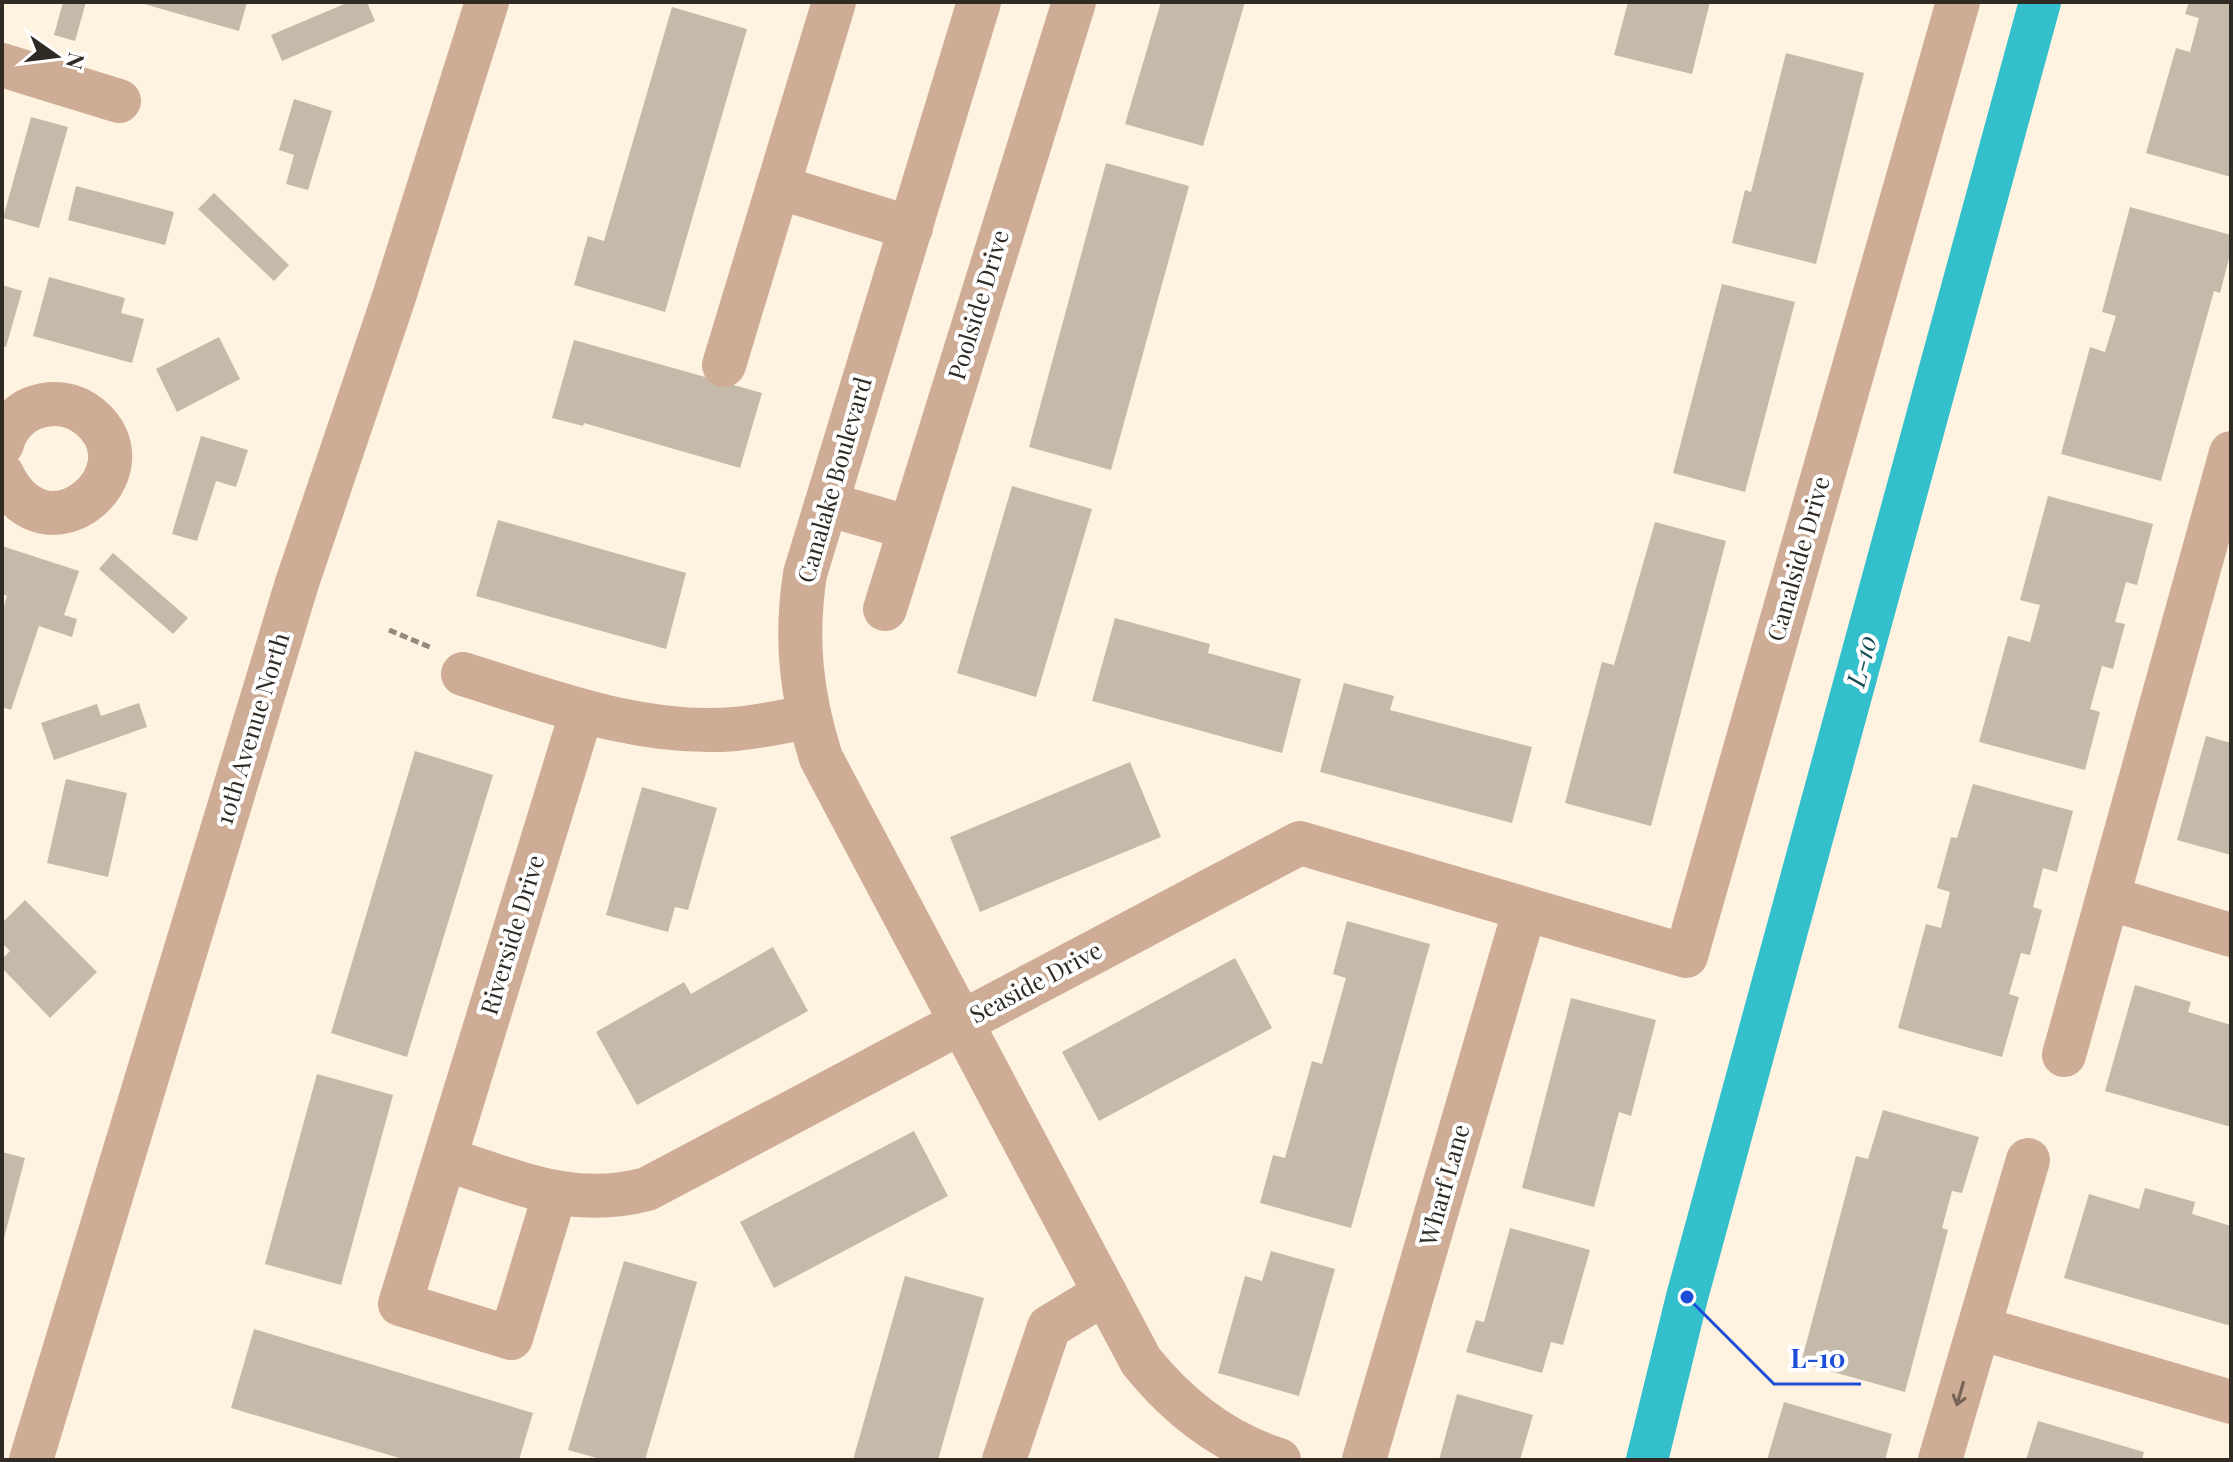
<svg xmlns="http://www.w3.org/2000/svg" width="2233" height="1462" font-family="'Playfair Display',serif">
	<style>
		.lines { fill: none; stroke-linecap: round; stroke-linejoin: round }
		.canal { stroke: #33bfcc; stroke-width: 42 }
		.building { fill: #c5baa9 }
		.path { stroke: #928a7e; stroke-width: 5; stroke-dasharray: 8 4; stroke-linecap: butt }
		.minor { stroke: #ceac95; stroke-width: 44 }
		.oneway { stroke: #776457 }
		.labels { text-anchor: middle; stroke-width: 8; stroke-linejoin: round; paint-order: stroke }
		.street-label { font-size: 24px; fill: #2f2a24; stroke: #fff }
		.water-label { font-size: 26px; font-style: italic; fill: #144d53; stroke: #fff }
		.leader { fill: none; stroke: #1d4ed8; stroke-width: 3 }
		.callout-dot { fill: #1d4ed8; stroke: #fff; stroke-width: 3 }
		.callout-label { font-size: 26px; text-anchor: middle; font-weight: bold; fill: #1d4ed8; stroke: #fff; stroke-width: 8; stroke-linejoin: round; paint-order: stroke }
	</style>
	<rect width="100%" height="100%" fill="#fef3e1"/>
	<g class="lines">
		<path class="canal" d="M1647 1460 1687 1297 2040 2"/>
	</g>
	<g class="building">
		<path d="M63 2H86L75 41 54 35Z"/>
		<path d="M137 2H247L239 31Z"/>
		<path d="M349 2H367L375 21 282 61 271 35Z"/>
		<path d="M1161 2H1245L1203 146 1125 124Z"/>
		<path d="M1628 2H1710L1692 74 1614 55Z"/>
		<path d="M2189 2H2231V177L2146 153 2176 48 2190 52 2199 18 2185 14Z"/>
		<path d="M672 7 747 29 665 312 574 285 588 236 604 241Z"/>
		<path d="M1786 53 1864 73 1816 264 1732 243 1745 190 1751 192Z"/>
		<path d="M294 99 332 111 308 190 286 184 294 155 279 150Z"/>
		<path d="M31 117 68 127 39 228 3 218Z"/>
		<path d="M1106 163 1189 186 1111 470 1029 447Z"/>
		<path d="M76 186 174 212 165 245 68 220Z"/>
		<path d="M214 193 289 265 274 281 198 209Z"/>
		<path d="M2130 207 2231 235V251L2220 293 2214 291 2161 481 2061 454 2090 347 2105 352 2116 316 2102 312Z"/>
		<path d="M49 277 125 298 121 313 144 319 132 363 33 336Z"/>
		<path d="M1722 284 1795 302 1745 492 1673 473Z"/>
		<path d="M2 285 22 291 6 347 2 346Z"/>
		<path d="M219 337 240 379 177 412 156 369Z"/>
		<path d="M574 340 762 393 740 468 584 423 583 426 552 418Z"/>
		<path d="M201 436 248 450 236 487 216 481 197 541 172 534Z"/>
		<path d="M1012 486 1092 509 1036 697 957 673Z"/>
		<path d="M2048 496 2153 524 2137 585 2126 582 2115 622 2125 624 2113 669 2102 666 2090 709 2100 712 2085 770 1979 742 2008 636 2030 642 2040 605 2020 600Z"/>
		<path d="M498 520 686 573 666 649 476 596Z"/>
		<path d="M1655 522 1726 541 1651 826 1565 803 1602 662 1614 665Z"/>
		<path d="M2 546 79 571 64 615 77 619 72 637 39 626 11 710 2 707V612L7 596 2 594Z"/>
		<path d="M113 553 188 618 173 634 99 569Z"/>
		<path d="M1115 618 1210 644 1208 653 1301 679 1282 753 1092 701Z"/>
		<path d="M1344 683 1394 696 1390 710 1532 747 1512 823 1320 772Z"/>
		<path d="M139 703 147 727 54 760 41 723 97 704 101 716Z"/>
		<path d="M2206 736 2231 743V855L2177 840Z"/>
		<path d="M415 751 493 775 407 1057 331 1033Z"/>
		<path d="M1130 762 1161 837 980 912 950 837Z"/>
		<path d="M66 779 127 793 108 877 47 863Z"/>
		<path d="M1973 784 2073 811 2057 872 2043 868 2033 907 2042 910 2030 955 2021 953 2009 994 2019 997 2002 1057 1898 1028 1926 924 1941 928 1950 892 1937 888 1951 837 1957 838Z"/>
		<path d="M642 787 717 808 688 910 675 907 668 932 606 915Z"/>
		<path d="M25 900 97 972 50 1018 2 968V959L10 951 2 943V923Z"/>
		<path d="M1347 921 1430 944 1351 1228 1260 1203 1273 1155 1285 1158 1312 1061 1322 1064 1346 978 1333 974Z"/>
		<path d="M773 947 808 1011 637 1105 596 1032 684 982 691 994Z"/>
		<path d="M1235 958 1272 1028 1099 1121 1062 1052Z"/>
		<path d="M2135 985 2191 1002 2188 1012 2231 1025V1127L2105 1091Z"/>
		<path d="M1571 998 1656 1020 1631 1116 1619 1112 1594 1207 1522 1188Z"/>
		<path d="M317 1074 393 1095 341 1285 265 1264Z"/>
		<path d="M1883 1110 1979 1137 1962 1193 1952 1191 1942 1228 1948 1230 1905 1392 1801 1363 1856 1156 1868 1159Z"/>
		<path d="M914 1131 948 1196 774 1288 740 1222Z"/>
		<path d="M2 1152 25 1158 3 1242H2Z"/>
		<path d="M2145 1188 2195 1202 2192 1214 2231 1226V1326L2064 1278 2089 1194 2139 1209Z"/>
		<path d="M1510 1228 1590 1250 1563 1345 1551 1342 1542 1373 1466 1352 1476 1320 1484 1322Z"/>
		<path d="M1271 1251 1335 1269 1299 1396 1218 1373 1245 1276 1262 1281Z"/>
		<path d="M624 1261 697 1282 645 1460H604L568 1450Z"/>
		<path d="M905 1276 984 1298 938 1460H853Z"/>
		<path d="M254 1329 533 1413 519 1460H406L231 1408Z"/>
		<path d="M1457 1394 1533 1415 1520 1460H1439Z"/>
		<path d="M1784 1402 1892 1434 1885 1460H1767Z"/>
		<path d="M2038 1421 2144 1452 2142 1460H2026Z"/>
	</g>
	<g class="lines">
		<path class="path" d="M389 630 432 648"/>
		<g class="minor">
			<path d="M979 2 805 574C795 639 801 695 821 758L1141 1361C1178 1407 1222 1442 1279 1460"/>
			<path d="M2 65 119 101"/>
			<path d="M778 187 911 228"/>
			<path d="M724 365 834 2"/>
			<path d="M2 444C6 428 18 414 33 408 53 401 73 403 90 417 155 471 46 567 2 474"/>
			<path d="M827 504 910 528"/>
			<path d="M885 609 1074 2"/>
			<path d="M463 674C550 701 641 737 735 729 759 727 784 721 808 717"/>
			<path d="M2108 898 2231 935"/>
			<path d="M2064 1055 2231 453"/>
			<path d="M445 1159C516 1181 572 1209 647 1189L1300 843 1686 956 1958 2"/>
			<path d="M555 1193 511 1338 400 1304 582 711"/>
			<path d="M1979 1328 2231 1402"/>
			<path d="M31 1460 297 583 394 297 487 2"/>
			<path d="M1004 1460 1049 1327 1105 1293"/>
			<path d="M1364 1460 1525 909"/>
			<path d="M1940 1460 2028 1160"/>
		</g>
	</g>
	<defs><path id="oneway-shaft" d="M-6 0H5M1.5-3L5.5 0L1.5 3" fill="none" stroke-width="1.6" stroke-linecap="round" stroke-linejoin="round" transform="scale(2)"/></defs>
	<use class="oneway" href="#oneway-shaft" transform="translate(1960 1394) rotate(106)"/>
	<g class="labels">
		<g class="street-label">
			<text transform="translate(979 305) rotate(-73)" y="8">Poolside Drive</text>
			<text transform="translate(835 480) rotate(-74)" y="8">Canalake Boulevard</text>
			<text transform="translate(1799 559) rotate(-74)" y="8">Canalside Drive</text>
			<text transform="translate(253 729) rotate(-73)" y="8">10th Avenue North</text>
			<text transform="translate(513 935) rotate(-73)" y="8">Riverside Drive</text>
			<text transform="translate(1036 983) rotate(-28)" y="8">Seaside Drive</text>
			<text transform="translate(1445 1185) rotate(-74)" y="8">Wharf Lane</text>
		</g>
		<g class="water-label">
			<text transform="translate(1862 661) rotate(-75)" y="9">L-10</text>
		</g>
	</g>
	<path class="leader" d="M1687 1297L1774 1384H1861"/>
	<circle class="callout-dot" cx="1687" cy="1297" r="8"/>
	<g class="callout-label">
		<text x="1818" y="1368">L-10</text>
	</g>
	<rect width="2233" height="1462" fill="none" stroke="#2f2a24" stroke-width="8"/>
	<g transform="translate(56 56) rotate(104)" stroke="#ffffff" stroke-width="6" paint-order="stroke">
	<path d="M0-6L14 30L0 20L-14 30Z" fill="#2f2a24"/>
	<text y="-12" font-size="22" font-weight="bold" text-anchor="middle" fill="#2f2a24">N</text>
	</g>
</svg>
